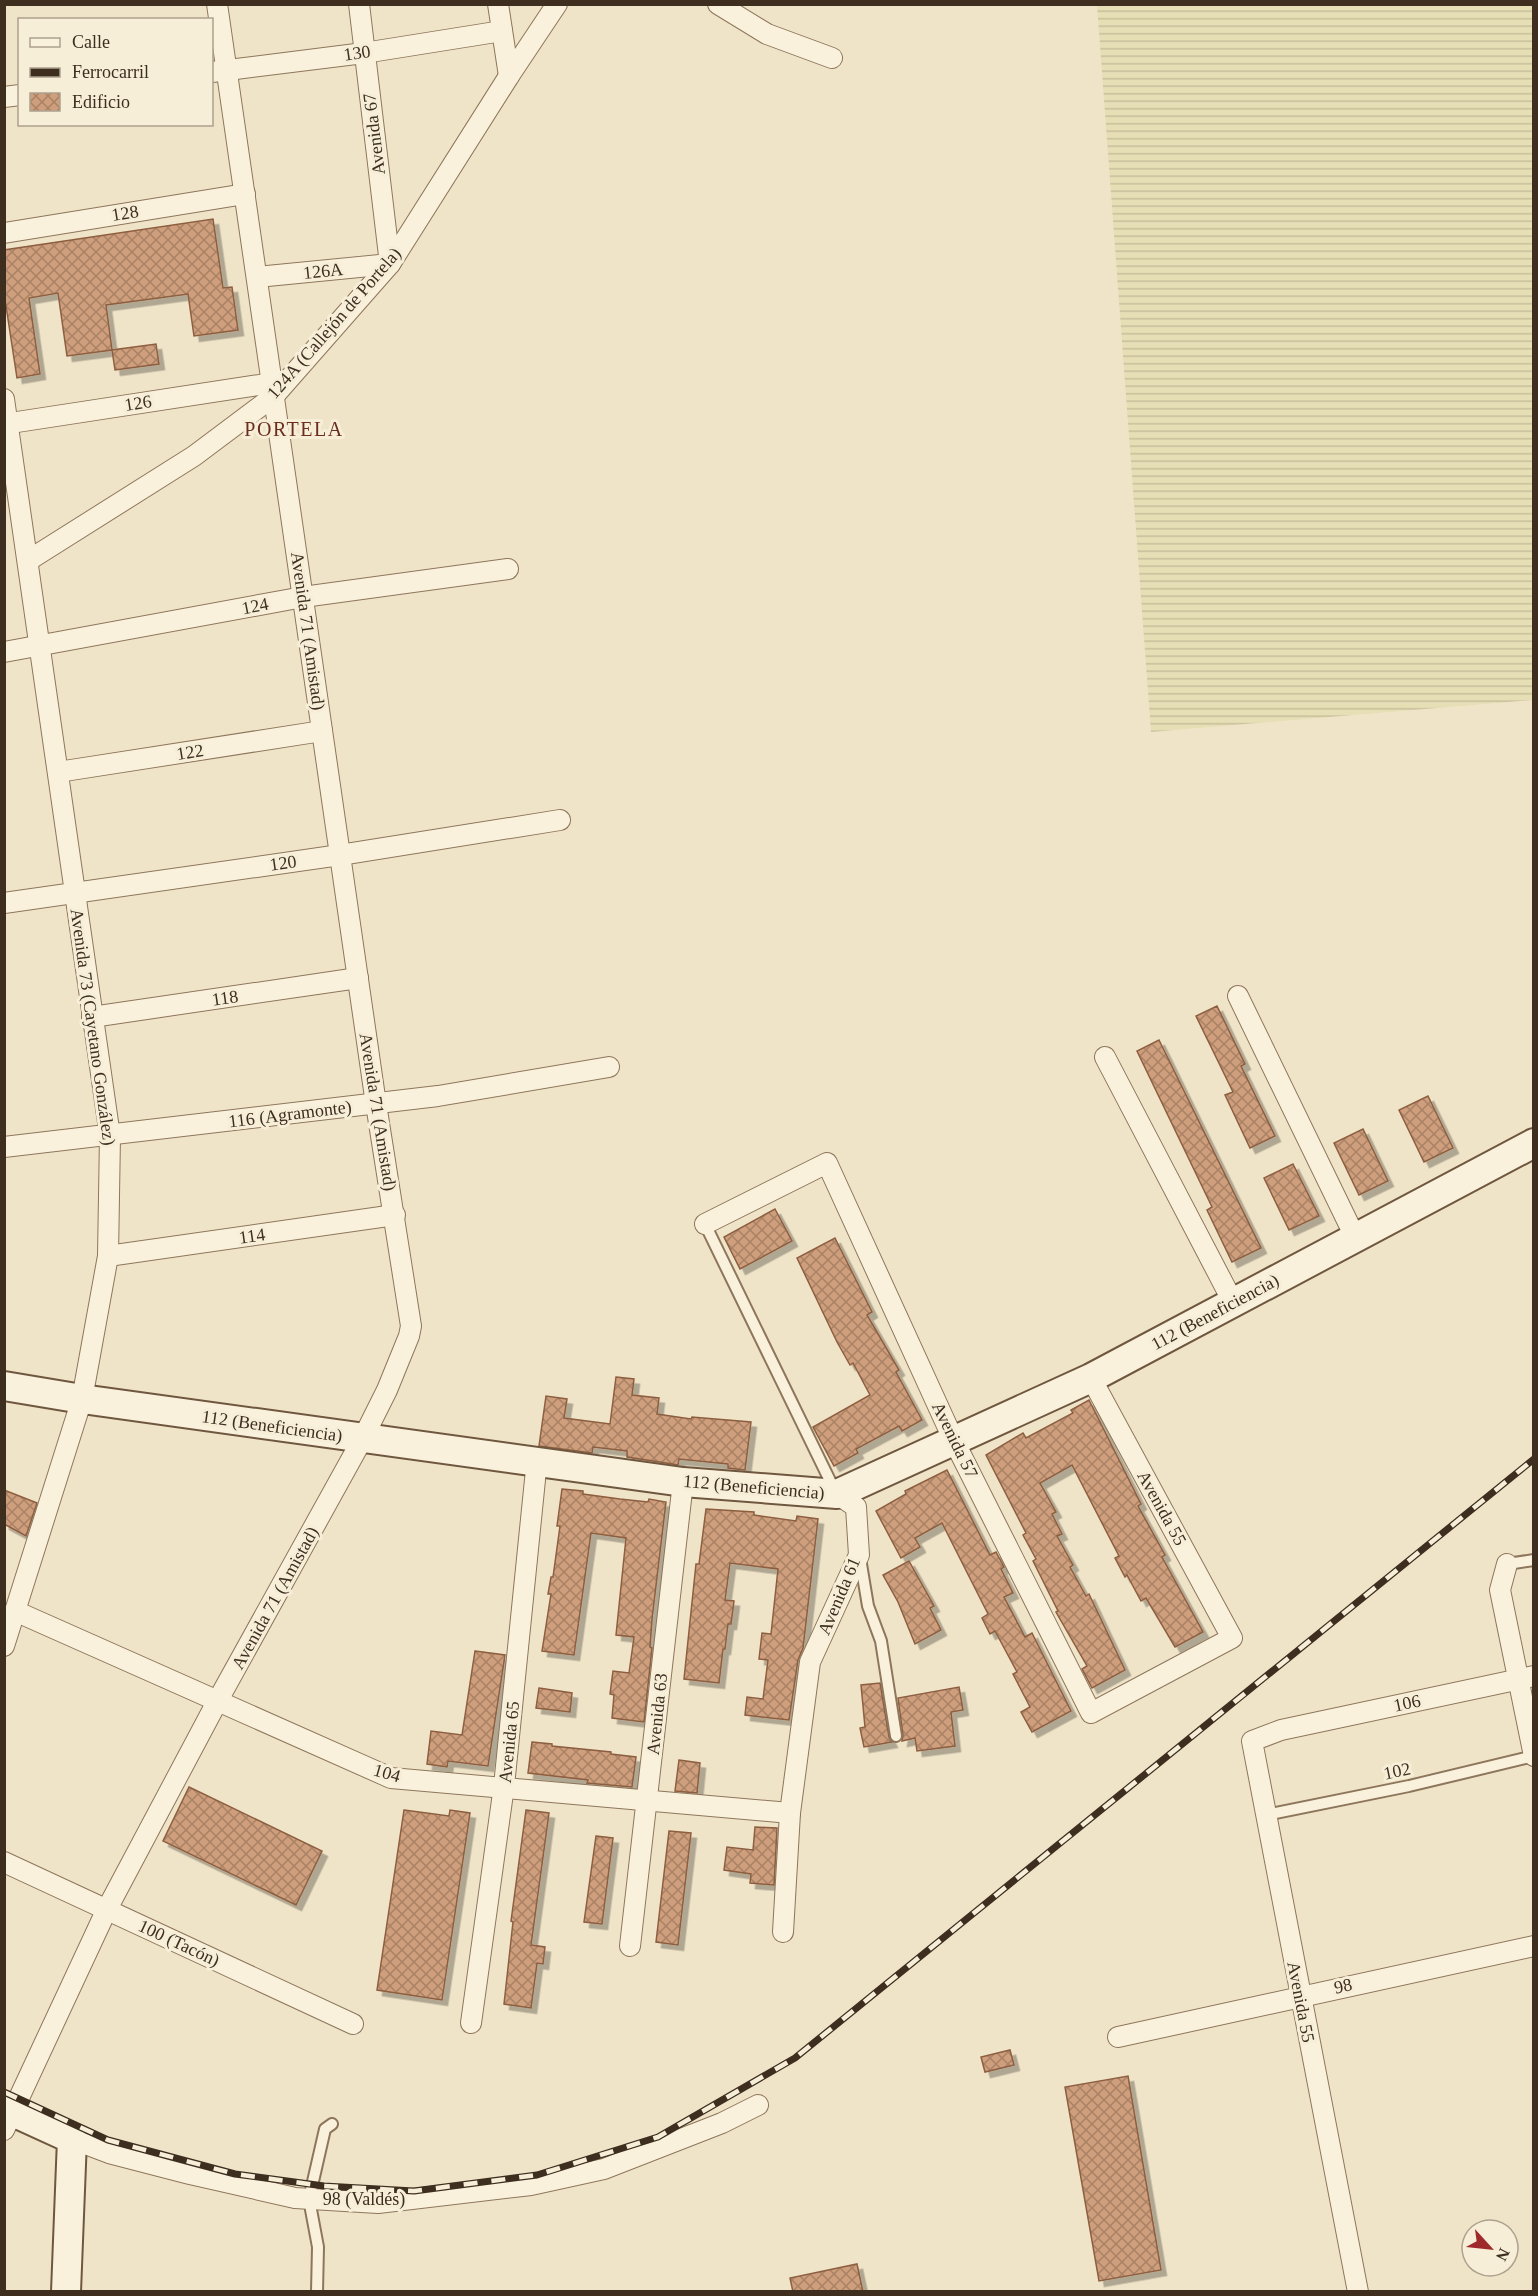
<svg xmlns="http://www.w3.org/2000/svg" width="1538" height="2296" font-family="'Times New Roman',serif">
	<style>
		.farmland { fill: url(#farmland-rules) }
		.building { fill: url(#building-cross-hatch); stroke: #8d5f41; stroke-width: 1.5; filter: url(#shadow) }
		.lines { fill: none; stroke-linecap: round; stroke-linejoin: round }
		.lane-casing { stroke: #8d765c; stroke-width: 14 }
		.street-casing { stroke: #8d765c; stroke-width: 22 }
		.secondary-casing { stroke: #6f573f; stroke-width: 32 }
		.lane { stroke: #faf1dc; stroke-width: 10 }
		.street { stroke: #faf1dc; stroke-width: 20 }
		.secondary { stroke: #faf1dc; stroke-width: 28 }
		.rail-casing { stroke: #3d2e20; stroke-width: 7 }
		.rail { stroke: #f7eed8; stroke-width: 4.5; stroke-dasharray: 14; stroke-linecap: butt }
		.labels { text-anchor: middle; stroke-width: 6; stroke-linejoin: round; paint-order: stroke }
		.street-label { font-size: 18px; fill: #3d2e20; stroke: #f7eed8 }
		.neighbourhood-label { font-size: 20px; letter-spacing: 1.5px; fill: #6b2e1e; stroke: #f7eed8 }
	</style>
	<defs>
		<pattern id="farmland-rules" width="6" height="5" patternUnits="userSpaceOnUse" patternTransform="scale(1.5)"><rect width="6" height="5" fill="#e6deb5"/><path d="M0 2.5h6" fill="none" stroke="#c6bf9b"/></pattern>
		<pattern id="building-cross-hatch" width="8" height="8" patternUnits="userSpaceOnUse" patternTransform="scale(1.5)"><rect width="8" height="8" fill="#cf9f7d"/><path d="M0 0l8 8M0 8l8-8" fill="none" stroke="#a98266"/></pattern>
		<filter id="shadow"><feDropShadow dx="5.5" dy="5.5" stdDeviation="0" flood-color="#0004"/></filter>
	</defs>
	<rect width="100%" height="100%" fill="#f0e4c8"/>
	<path class="farmland" d="M1097 5H1533V700L1151 732Z"/>
	<g class="building">
		<path d="M213 219 223 288 232 287 238 330 194 336 188 294 106 305 112 350 67 356 58 293 29 298 40 374 17 378 4 293V250Z"/>
		<path d="M156 344 159 364 115 370 112 350Z"/>
		<path d="M1217 1006 1245 1064 1241 1066 1275 1136 1250 1148 1225 1095 1233 1092 1196 1016Z"/>
		<path d="M1159 1040 1261 1248 1232 1262 1207 1210 1212 1207 1137 1051Z"/>
		<path d="M1428 1096 1453 1148 1424 1162 1399 1110Z"/>
		<path d="M1363 1129 1388 1181 1359 1195 1334 1143Z"/>
		<path d="M1293 1164 1319 1216 1289 1230 1264 1178Z"/>
		<path d="M775 1209 792 1241 740 1269 724 1237Z"/>
		<path d="M835 1238 872 1312 867 1315 899 1370 896 1372 922 1420 902 1431 899 1426 856 1449 858 1453 834 1466 813 1427 870 1395 853 1363 850 1365 837 1342 797 1258Z"/>
		<path d="M616 1377 634 1379 632 1395 659 1398 657 1414 691 1419 692 1417 751 1422 745 1470 728 1468V1464L679 1459 678 1465 660 1462 627 1457V1451L593 1447 592 1453 539 1446 546 1396 567 1399 564 1418 610 1424Z"/>
		<path d="M1089 1400 1141 1504 1138 1506 1165 1555 1162 1557 1203 1632 1175 1647 1146 1598 1141 1601 1127 1575 1125 1577 1115 1558 1119 1556 1072 1465 1040 1483 1056 1512 1052 1514 1062 1534 1057 1536 1073 1565 1070 1567 1086 1596 1089 1594 1125 1670 1092 1688 1082 1669 1087 1666 1056 1612 1058 1611 1033 1561 1036 1559 1023 1535 1026 1533 986 1455 1023 1433 1026 1438 1073 1413 1071 1410Z"/>
		<path d="M947 1470 990 1555 996 1552 1004 1567 1001 1569 1013 1593 1004 1597 1025 1637 1032 1633 1071 1711 1032 1732 1021 1712 1030 1707 1013 1674 1017 1672 995 1631 990 1634 982 1618 988 1614 942 1523 915 1538 920 1547 901 1558 876 1511 906 1494 905 1491Z"/>
		<path d="M562 1489 583 1491V1494L620 1499 648 1502 649 1499 666 1502 652 1619 650 1647 652 1648 644 1722 612 1718 614 1695 610 1694 613 1671 629 1673 634 1637 616 1635 626 1538 591 1533 574 1655 542 1651 551 1594H548L551 1577H553L560 1526H557Z"/>
		<path d="M4 1490 37 1503 26 1536 4 1524Z"/>
		<path d="M706 1509 754 1512V1515L796 1521 797 1516 818 1519 803 1648 798 1660 789 1720 745 1715 747 1697 763 1699 768 1660 759 1659 762 1633 771 1634 778 1569 730 1563 725 1600 734 1601 731 1624H728L725 1649H723L719 1683 684 1679 696 1564H699Z"/>
		<path d="M909 1561 934 1606 930 1608 941 1630 915 1644 898 1602 883 1575Z"/>
		<path d="M475 1651 505 1655 488 1766 448 1761 447 1767 427 1764 431 1731 462 1735Z"/>
		<path d="M880 1683 889 1737 892 1742 864 1747 860 1728 865 1727 861 1685Z"/>
		<path d="M959 1687 963 1710 951 1712 955 1746 917 1751 915 1738 902 1741 903 1735 898 1698Z"/>
		<path d="M539 1688 572 1693 570 1712 536 1708Z"/>
		<path d="M532 1742 552 1744V1746L611 1752V1754L636 1757 632 1787 587 1783 588 1780 528 1773Z"/>
		<path d="M679 1760 700 1763 697 1793 675 1791Z"/>
		<path d="M189 1787 322 1851 296 1905 163 1841Z"/>
		<path d="M404 1810 449 1816 450 1810 470 1813 442 2000 377 1990Z"/>
		<path d="M526 1810 549 1813 531 1945 545 1947 543 1964 537 1963 531 2008 504 2004 513 1922 511 1921Z"/>
		<path d="M755 1827 777 1828 774 1885 750 1883 751 1874 724 1870 727 1847 753 1850Z"/>
		<path d="M669 1831 691 1833 678 1945 656 1942Z"/>
		<path d="M596 1836 613 1838 602 1924 584 1922Z"/>
		<path d="M1010 2050 1014 2065 985 2072 981 2057Z"/>
		<path d="M1128 2076 1161 2270 1099 2281 1065 2087Z"/>
		<path d="M857 2264 863 2292H793L790 2278Z"/>
	</g>
	<g class="lines">
		<defs>
			<g id="lane">
				<path d="M705 1224 835 1491"/>
				<path d="M860 1558 868 1606 881 1641 896 1736"/>
				<path d="M1507 1564 1534 1560"/>
				<path d="M1266 1815 1409 1786 1534 1756"/>
				<path d="M317 2292 318 2247 309 2199 325 2129 332 2124"/>
			</g>
			<g id="street">
				<path d="M498 4 509 76"/>
				<path d="M718 4 767 34 832 58"/>
				<path d="M212 72 364 53 502 31"/>
				<path d="M4 97 20 95"/>
				<path d="M4 233 245 194"/>
				<path d="M257 277 390 264 359 4"/>
				<path d="M4 399 110 1136 108 1256 82 1399 4 1646"/>
				<path d="M4 424 272 383"/>
				<path d="M29 560 194 456 274 396 390 264 509 76 557 4"/>
				<path d="M4 652 303 597 508 569"/>
				<path d="M58 772 322 731"/>
				<path d="M4 903 340 855 560 820"/>
				<path d="M1238 996 1356 1239"/>
				<path d="M92 1017 358 978"/>
				<path d="M1105 1057 1233 1302"/>
				<path d="M4 1147 438 1096 609 1067"/>
				<path d="M705 1224 827 1163 954 1441 1091 1713 1232 1638 1091 1378"/>
				<path d="M108 1256 395 1215"/>
				<path d="M1507 1564 1500 1590 1534 1756"/>
				<path d="M15 1611 391 1778 790 1813"/>
				<path d="M4 1862 353 2024"/>
				<path d="M783 1932 790 1813 810 1662 859 1555 856 1507 837 1494"/>
				<path d="M630 1946 683 1482"/>
				<path d="M471 2023 504 1786 537 1460"/>
				<path d="M1118 2037 1534 1946"/>
				<path d="M4 2130 107 1909 218 1700 363 1438 387 1390 409 1336 411 1326 376 1104 217 4"/>
				<path d="M72 2139 109 2153 190 2174 295 2198 378 2203 531 2185 604 2169 722 2123 758 2105"/>
				<path d="M1358 2292 1252 1741 1281 1730 1534 1676"/>
			</g>
			<g id="secondary">
				<path d="M4 1386 82 1399 683 1482 837 1494 1091 1378 1534 1143"/>
				<path d="M4 2108 72 2139 66 2292"/>
			</g>
		</defs>
		<use href="#lane" class="lane-casing"/>
		<use href="#street" class="street-casing"/>
		<use href="#secondary" class="secondary-casing"/>
		<use href="#lane" class="lane"/>
		<use href="#street" class="street"/>
		<use href="#secondary" class="secondary"/>
		<defs>
			<path id="rail" d="M4 2092 108 2140 235 2174 324 2186 414 2191 537 2175 658 2137 795 2058 1534 1459"/>
		</defs>
		<use href="#rail" class="rail-casing"/>
		<use href="#rail" class="rail"/>
	</g>
	<g class="labels">
		<g class="street-label">
			<text transform="translate(357 53) rotate(-8)" y="6">130</text>
			<text transform="translate(374 134) rotate(-97)" y="6">Avenida 67</text>
			<text transform="translate(125 213) rotate(-9)" y="6">128</text>
			<text transform="translate(323 271) rotate(-6)" y="6">126A</text>
			<text transform="translate(334 323) rotate(-49)" y="6">124A (Callejón de Portela)</text>
			<text transform="translate(138 403) rotate(-9)" y="6">126</text>
			<text transform="translate(255 606) rotate(-11)" y="6">124</text>
			<text transform="translate(308 631) rotate(82)" y="6">Avenida 71 (Amistad)</text>
			<text transform="translate(190 752) rotate(-9)" y="6">122</text>
			<text transform="translate(283 863) rotate(-8)" y="6">120</text>
			<text transform="translate(225 998) rotate(-8)" y="6">118</text>
			<text transform="translate(93 1027) rotate(82)" y="6">Avenida 73 (Cayetano González)</text>
			<text transform="translate(378 1112) rotate(81)" y="6">Avenida 71 (Amistad)</text>
			<text transform="translate(290 1114) rotate(-7)" y="6">116 (Agramonte)</text>
			<text transform="translate(252 1236) rotate(-8)" y="6">114</text>
			<text transform="translate(1215 1312) rotate(-28)" y="6">112 (Beneficiencia)</text>
			<text transform="translate(272 1426) rotate(8)" y="6">112 (Beneficiencia)</text>
			<text transform="translate(955 1440) rotate(64)" y="6">Avenida 57</text>
			<text transform="translate(754 1487) rotate(5)" y="6">112 (Beneficiencia)</text>
			<text transform="translate(1162 1508) rotate(61)" y="6">Avenida 55</text>
			<text transform="translate(839 1596) rotate(-67)" y="6">Avenida 61</text>
			<text transform="translate(275 1598) rotate(-61)" y="6">Avenida 71 (Amistad)</text>
			<text transform="translate(1407 1703) rotate(-12)" y="6">106</text>
			<text transform="translate(657 1714) rotate(-84)" y="6">Avenida 63</text>
			<text transform="translate(509 1742) rotate(-84)" y="6">Avenida 65</text>
			<text transform="translate(1397 1771) rotate(-12)" y="6">102</text>
			<text transform="translate(387 1773) rotate(16)" y="6">104</text>
			<text transform="translate(179 1943) rotate(25)" y="6">100 (Tacón)</text>
			<text transform="translate(1343 1986) rotate(-12)" y="6">98</text>
			<text transform="translate(1301 2002) rotate(79)" y="6">Avenida 55</text>
			<text x="364" y="2205">98 (Valdés)</text>
		</g>
		<g class="neighbourhood-label">
			<text x="294" y="436">PORTELA</text>
		</g>
	</g>
	<rect width="1538" height="2296" fill="none" stroke="#3d2e20" stroke-width="12"/>
	<rect x="18" y="18" width="195" height="108" fill="#f7eed8" stroke="#ada18e" stroke-width="1.5"/>
	<rect x="30" y="38" width="30" height="9" fill="#faf1dc" stroke="#ada18e" stroke-width="1.5"/>
	<text x="72" y="48" font-size="18" fill="#3d2e20">Calle</text>
	<rect x="30" y="68" width="30" height="9" fill="#3d2e20" stroke="#ada18e" stroke-width="1.5"/>
	<text x="72" y="78" font-size="18" fill="#3d2e20">Ferrocarril</text>
	<rect x="30" y="93" width="30" height="18" fill="url(#building-cross-hatch)" stroke="#ada18e" stroke-width="1.5"/>
	<text x="72" y="108" font-size="18" fill="#3d2e20">Edificio</text>
	<g transform="translate(1490 2248) rotate(117)"><circle r="28" fill="#f7eed8" stroke="#ada18e" stroke-width="1.5"/>
	<path d="M0-4.5L10 22L0 15L-10 22Z" fill="#9e2a2b"/>
	<text y="-9" font-size="16" font-weight="bold" text-anchor="middle" fill="#3d2e20">N</text>
	</g>
</svg>
